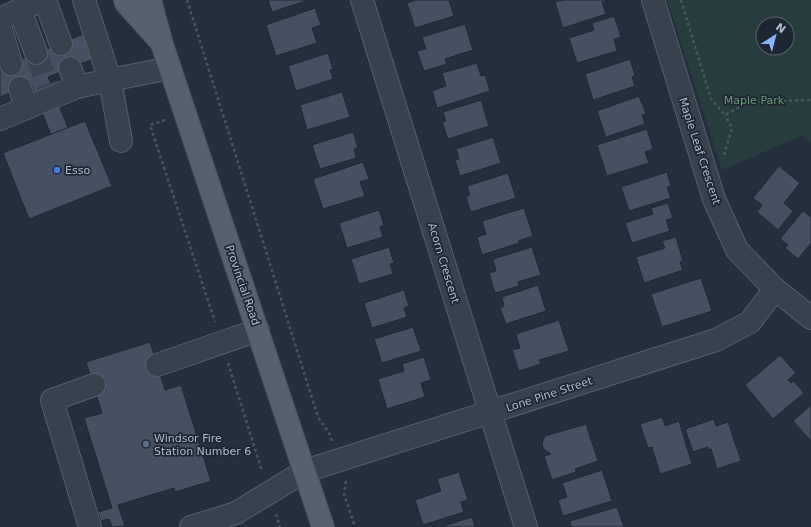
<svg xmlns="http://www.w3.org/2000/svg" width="811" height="527" font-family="'DejaVu Sans',sans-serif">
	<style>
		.green { fill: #263c3f; fill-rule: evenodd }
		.building { fill: #455162; stroke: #1f2835 }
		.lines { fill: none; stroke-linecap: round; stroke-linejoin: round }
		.minor-tunnel { stroke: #3a4453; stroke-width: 22; stroke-dasharray: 22 11; stroke-linecap: butt }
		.minor-casing { stroke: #565f6c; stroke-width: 24 }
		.major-casing { stroke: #414a57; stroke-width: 24 }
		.path { stroke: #44595c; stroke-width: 2.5; stroke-dasharray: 3 3; stroke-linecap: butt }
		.minor { stroke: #38414e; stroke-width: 22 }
		.major { stroke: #56606e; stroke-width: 22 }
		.shop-dot { fill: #3f7fe0; stroke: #1d2633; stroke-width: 1.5 }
		.service-dot { fill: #5c6f8a; stroke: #1d2633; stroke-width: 1.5 }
		.labels { text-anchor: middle; stroke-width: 3.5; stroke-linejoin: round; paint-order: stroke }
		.park-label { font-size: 11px; fill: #6b9a76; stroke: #1d2633 }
		.street-label { font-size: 11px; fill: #b4bcc9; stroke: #1d2633 }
		.poi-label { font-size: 11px; fill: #b4bcc9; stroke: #1d2633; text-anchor: start }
	</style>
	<rect width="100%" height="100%" fill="#242f3e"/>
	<path class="green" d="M667 0H811V142L803 135 722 170ZM763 24H787V48H763Z"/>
	<g class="building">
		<path d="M268 0H309L272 12Z"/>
		<path d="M416 0H449L454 16 415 28 407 3Z"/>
		<path d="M563 0H609L602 2 606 14 563 28 555 2Z"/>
		<path d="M315 8 321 25 312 28 317 43 276 56 266 25Z"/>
		<path d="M614 16 621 37 614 39 617 51 577 63 569 38 594 30 592 23Z"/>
		<path d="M465 24 473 50 445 59 447 64 424 71 417 51 426 49 422 37Z"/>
		<path d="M86 33 96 58 48 77 68 128 51 135 31 84 0 97V68Z"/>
		<path d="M328 53 333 69 330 70 333 79 296 91 288 66Z"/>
		<path d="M630 59 635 75 632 77 635 86 593 100 585 74Z"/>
		<path d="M477 63 481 76 485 75 490 91 437 108 432 91 446 86 442 73Z"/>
		<path d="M342 92 350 117 307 130 300 105Z"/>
		<path d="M639 96 646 114 642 115 645 124 606 137 597 111Z"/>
		<path d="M481 100 489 126 448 139 442 122 446 121 443 112Z"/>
		<path d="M85 121 112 186 29 219 3 153Z"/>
		<path d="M647 129 653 149 645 152 649 163 607 176 597 145Z"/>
		<path d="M353 132 358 148 354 149 356 158 320 169 312 145Z"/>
		<path d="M493 137 501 163 460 176 455 160 459 159 456 149Z"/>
		<path d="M363 162 369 179 360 182 365 196 323 209 313 179Z"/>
		<path d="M779 166 800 183 784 203 793 211 778 230 757 212 762 205 753 198Z"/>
		<path d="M667 172 671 186 667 187 671 198 629 211 621 187Z"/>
		<path d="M508 173 516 198 471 212 466 197 470 195 467 186Z"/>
		<path d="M668 203 673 218 666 220 670 231 632 243 625 223 653 214 651 208Z"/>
		<path d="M524 208 533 236 518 241 519 243 482 255 477 237 486 234 482 221Z"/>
		<path d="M379 210 384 225 380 227 383 237 347 248 339 223Z"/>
		<path d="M803 211 811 217V243L798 259 785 248 788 245 780 239Z"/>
		<path d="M676 237 683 261 680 262 683 270 644 283 636 257 665 248 662 241Z"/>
		<path d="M389 247 394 263 390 264 393 274 359 284 351 259Z"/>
		<path d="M532 247 541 275 518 282 519 286 495 293 489 273 496 271 493 259Z"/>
		<path d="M701 278 712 311 662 327 651 294Z"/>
		<path d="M538 285 546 311 506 324 500 308 504 306 502 297Z"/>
		<path d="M404 290 409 306 404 308 407 317 372 328 364 303Z"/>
		<path d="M559 320 569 351 539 360 541 364 519 371 512 350 520 348 516 334Z"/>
		<path d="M413 327 421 351 382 363 374 339Z"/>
		<path d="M150 342 165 390 181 385 211 481 175 492 174 488 118 505 125 526 112 527 109 519 101 521 98 512 112 508 84 418 102 413 86 362Z"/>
		<path d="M780 355 796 373 788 380 791 383 794 381 804 393 773 419 745 385Z"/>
		<path d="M424 357 431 380 421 383 425 397 387 409 378 379 404 371 402 364Z"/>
		<path d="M811 405V441L793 421Z"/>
		<path d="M662 417 665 426 679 421 692 464 660 474 652 447 648 448 640 424Z"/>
		<path d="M714 419 716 426 728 422 741 461 717 469 711 449 708 450V447L693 452 685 429Z"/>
		<path d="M586 424 598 461 575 469 576 472 552 480 544 456 551 454 543 449 542 443 545 436Z"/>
		<path d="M602 470 612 501 563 516 558 500 567 497 562 483Z"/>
		<path d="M459 472 468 500 461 502 464 512 423 525 415 500 441 491 437 479Z"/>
		<path d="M617 507 624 527H571L570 521Z"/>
		<path d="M472 517 475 527H441Z"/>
	</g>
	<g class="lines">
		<path class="minor-tunnel" d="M36 53 52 98"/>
		<defs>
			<g id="minor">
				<path d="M45 0 61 44"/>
				<path d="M84 0 110 80 170 68"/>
				<path d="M362 0 526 527"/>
				<path d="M653 0 714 199 737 250 775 289 811 318"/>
				<path d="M20 10 36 53"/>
				<path d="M0 19 33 4"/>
				<path d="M0 26 11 64"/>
				<path d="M70 68 77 87"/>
				<path d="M20 88 26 108"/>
				<path d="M0 119 77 87 110 80 121 141"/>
				<path d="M157 365 258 330"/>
				<path d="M90 527 52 400 94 385"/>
				<path d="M191 527 236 513 305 471 716 340 750 322 775 289"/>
			</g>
			<g id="major">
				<path d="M125 0 126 3 159 40"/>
				<path d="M150 0 162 44 323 527"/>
			</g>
		</defs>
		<use href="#minor" class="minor-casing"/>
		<use href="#major" class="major-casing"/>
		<g class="path">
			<path d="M187 0 318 417 329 433 332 441"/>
			<path d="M681 0 711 99 725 115 749 102 811 100"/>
			<path d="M165 120 150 125 215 322"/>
			<path d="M724 155 732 128 725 115"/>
			<path d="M228 363 262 471"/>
			<path d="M346 481 344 494 355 527"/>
			<path d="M276 514 280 527"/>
		</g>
		<use href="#minor" class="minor"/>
		<use href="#major" class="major"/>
	</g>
	<circle class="shop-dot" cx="57" cy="170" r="4"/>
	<circle class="service-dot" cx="146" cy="444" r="4"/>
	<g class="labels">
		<g class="park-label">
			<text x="754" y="104">Maple Park</text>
		</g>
		<g class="street-label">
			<text transform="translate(700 151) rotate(72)" y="4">Maple Leaf Crescent</text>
			<text transform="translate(444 263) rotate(73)" y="4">Acorn Crescent</text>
			<text transform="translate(243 285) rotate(71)" y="4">Provincial Road</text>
			<text transform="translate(549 394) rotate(-18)" y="4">Lone Pine Street</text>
		</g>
		<g class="poi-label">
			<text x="65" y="174">Esso</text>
			<text x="154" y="442">Windsor Fire<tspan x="154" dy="13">Station Number 6</tspan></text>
		</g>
	</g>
	<g transform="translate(775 36) rotate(36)"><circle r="19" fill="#1d2633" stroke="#59626f"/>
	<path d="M0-3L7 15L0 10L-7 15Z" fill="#8ab4f8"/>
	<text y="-6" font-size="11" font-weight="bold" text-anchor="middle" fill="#b4bcc9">N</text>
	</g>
</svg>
